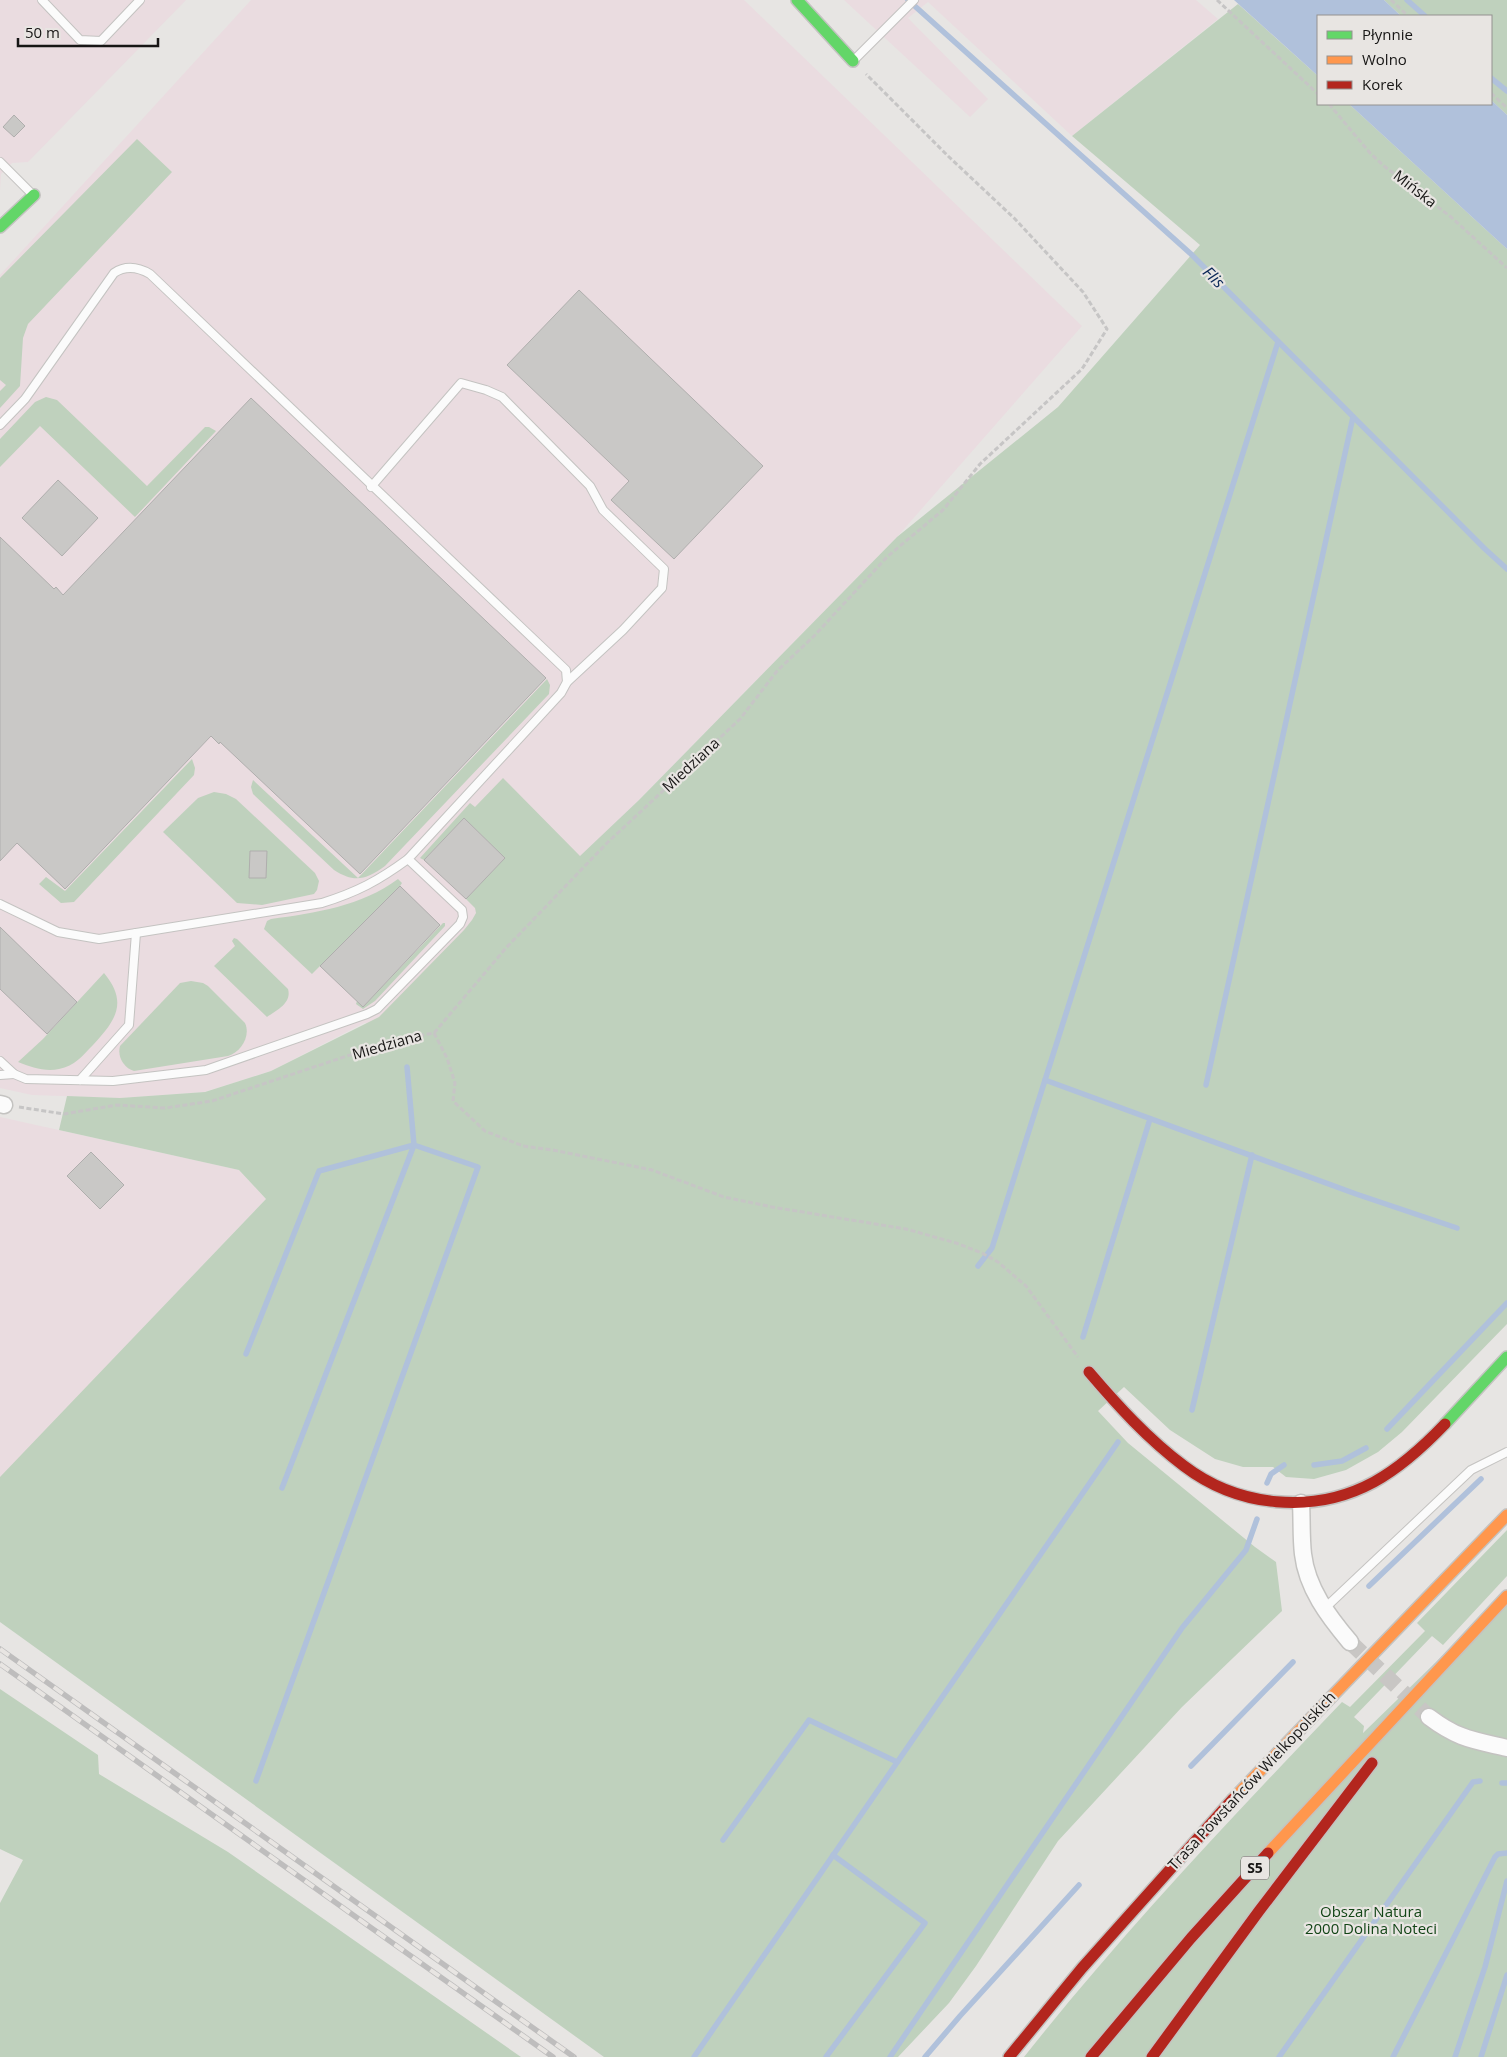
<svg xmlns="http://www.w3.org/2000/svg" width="1507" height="2057" font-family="'Open Sans',sans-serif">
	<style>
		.industrial { fill: #eadce0 }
		.green { fill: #bfd1bd }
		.water { fill: #b0c1db }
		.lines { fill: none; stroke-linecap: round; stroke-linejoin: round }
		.stream { stroke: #b0c1db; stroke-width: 5.5 }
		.building { fill: #c9c8c6; stroke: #afaead }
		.street-tunnel { stroke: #c8c6c4; stroke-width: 16; stroke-dasharray: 16 8; stroke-linecap: butt }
		.lane-casing { stroke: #c4c3c1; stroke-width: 10 }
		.street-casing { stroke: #c4c3c1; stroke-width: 19 }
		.fast-casing { stroke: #c4c3c1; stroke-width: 14 }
		.slow-casing { stroke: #c4c3c1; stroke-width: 14 }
		.jam-casing { stroke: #c4c3c1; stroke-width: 14 }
		.path { stroke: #c6c5c5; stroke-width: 3; stroke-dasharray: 5 2.5; stroke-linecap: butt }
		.lane { stroke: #fbfbfb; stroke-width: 8 }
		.street { stroke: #fbfbfb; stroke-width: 16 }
		.fast { stroke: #63d668; stroke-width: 11 }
		.slow { stroke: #ff974d; stroke-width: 11 }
		.jam { stroke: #b3261e; stroke-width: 11 }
		.rail-casing { stroke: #bebdbd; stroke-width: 5.5 }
		.rail { stroke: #e8e5e2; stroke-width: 4; stroke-dasharray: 11; stroke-linecap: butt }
		.labels { text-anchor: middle; stroke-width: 4.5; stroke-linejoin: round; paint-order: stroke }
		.shield { fill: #e8e5e2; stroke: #565452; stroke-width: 1 }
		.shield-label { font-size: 14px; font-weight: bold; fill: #171615 }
		.street-label { font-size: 15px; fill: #171615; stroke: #e8e5e2 }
		.park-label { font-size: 15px; fill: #124516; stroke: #e8e5e2 }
		.water-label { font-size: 16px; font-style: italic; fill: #0a2757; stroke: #e8e5e2 }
	</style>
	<rect width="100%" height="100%" fill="#e7e5e3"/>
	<g class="industrial">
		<path d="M0 0H186L28 162 12 163 1 174 0 190Z"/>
		<path d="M251 0H744L1082 326 897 537 639 800 580 857 382 1024 364 1023 271 1071 204 1092 120 1098 32 1095 0 1088V275Z"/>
		<path d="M844 0H1196L1218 19 1072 136 928 2 908 18 988 99 970 117Z"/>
		<path d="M0 1117 239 1170 266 1199 0 1478Z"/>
	</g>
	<g class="green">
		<path d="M1384 0H1507V115L1491 100V16H1401Z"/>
		<path d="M1238 4 1318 76V104H1349L1507 249V1324L1402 1432 1378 1452 1346 1470 1314 1479 1286 1477 1273 1467H1243L1215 1459 1170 1430 1124 1387 1098 1411 1128 1443 1255 1547 1276 1562 1282 1611 1182 1707 1058 1841 976 1966 949 2003 898 2057H604L0 1622V1477L266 1199 239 1170 59 1130 67 1096 120 1098 205 1092 271 1071 379 1017 464 930 472 920 476 913 475 908 466 899 505 858 464 818 424 860 420 858 470 803 475 807 503 778 580 856 639 800 897 537 1058 407 1200 245 1072 136Z"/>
		<path d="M137 139 172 172 28 324 23 338 20 386 0 408V391L6 385 0 380V278Z"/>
		<path d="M46 397 57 400 147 486 205 427H209L216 431 135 517 40 426 0 467V439L35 402Z"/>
		<path d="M547 679 550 685 549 694 385 866C366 880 354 883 334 870L253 794 251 787 253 780 358 878Z"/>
		<path d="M192 759 195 768 194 775 74 902 61 903 39 884 46 877 65 891Z"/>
		<path d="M214 792 226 794 236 799 315 873 319 881 317 890 314 894 262 905 237 903 163 832 198 798Z"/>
		<path d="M398 879 402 883 400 886 312 974 264 929 267 921 271 919C315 913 362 906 398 879Z"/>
		<path d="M443 923H445V926L375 1001 363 1009 356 1004 357 1001 363 1007Z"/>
		<path d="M234 938 237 939 288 989C292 1003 277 1010 267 1017L214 966 235 946 232 941Z"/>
		<path d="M104 973C129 1003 115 1021 93 1045 82 1056 75 1066 59 1069 45 1072 31 1067 18 1062L43 1039Z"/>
		<path d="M191 981 203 983 208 986 245 1023C251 1036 241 1052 228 1056L134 1071C124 1068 117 1057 120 1046L180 983Z"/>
		<path d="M1507 1530V1576L1443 1645 1432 1636 1354 1717 1364 1726 1363 1733 1507 1593V2057H1024C1123 1932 1232 1817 1342 1702L1350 1707 1425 1631 1417 1623Z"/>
		<path d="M0 1689 98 1755 99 1774 228 1852 521 2057H0V1903L23 1860 0 1849Z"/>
	</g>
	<g class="water">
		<path d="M1234 0H1384L1401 16H1318V76Z"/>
		<path d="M1491 100 1507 115V249L1349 104H1491Z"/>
	</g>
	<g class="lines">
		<g class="stream">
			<path d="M908 0 1191 254 1485 549 1507 569"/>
			<path d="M1407 0 1425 16"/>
			<path d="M1491 78 1507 91"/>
			<path d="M1045 1080 1356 1194 1457 1228"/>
			<path d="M1206 1085 1353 417"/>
			<path d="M978 1266 992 1248 1278 342"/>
			<path d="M1083 1337 1150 1119"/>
			<path d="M246 1354 319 1171 414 1145"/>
			<path d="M1192 1410 1252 1155"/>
			<path d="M1387 1429 1507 1303"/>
			<path d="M1314 1465 1342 1461 1366 1448"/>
			<path d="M1267 1483 1271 1474 1284 1465"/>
			<path d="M282 1488 414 1145"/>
			<path d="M1369 1586 1481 1479"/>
			<path d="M1191 1766 1293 1662"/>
			<path d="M256 1781 478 1167 414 1145 407 1067"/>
			<path d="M1502 1783H1507"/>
			<path d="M723 1840 809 1720 897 1762"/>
			<path d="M694 2057 1118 1442"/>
			<path d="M826 2057 925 1923 833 1855"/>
			<path d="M890 2057 1182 1628 1246 1550 1257 1519"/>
			<path d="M925 2057 960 2016 1079 1885"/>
			<path d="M1279 2057 1473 1782 1480 1781"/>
			<path d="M1393 2057 1495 1857 1498 1854 1507 1853"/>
			<path d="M1455 2057 1485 1967 1507 1881"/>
			<path d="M1481 2057 1507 1975"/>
		</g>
	</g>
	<g class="building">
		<path d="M14 115 25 126 14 137 3 127Z"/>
		<path d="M579 290 763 466 674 559 611 500 629 481 507 365Z"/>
		<path d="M251 398 546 678 360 874 220 742 219 744 211 736 65 889 17 843 0 861V537L54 589 56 587 63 595Z"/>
		<path d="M58 480 98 518 62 556 22 518Z"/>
		<path d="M464 818 505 858 466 899 424 860Z"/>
		<path d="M250 851H267L266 878H249Z"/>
		<path d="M400 886 440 925 363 1007 320 966Z"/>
		<path d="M0 927 77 1002 47 1034 0 989Z"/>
		<path d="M91 1152 124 1185 100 1209 67 1176Z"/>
	</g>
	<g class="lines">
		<path class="street-tunnel" d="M1350 1642 1429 1717"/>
		<defs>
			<g id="lane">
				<path d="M42 0 80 40 101 41 140 0"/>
				<path d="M854 60 914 0"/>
				<path d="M0 162 32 194"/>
				<path d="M0 425 25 399 114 273C126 265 138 267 150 274L566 670 567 682 561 693 408 859 462 910 463 917 460 924 377 1009 367 1014 206 1070 113 1081 26 1079 14 1074 0 1061"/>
				<path d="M371 487 461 383 486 390 502 397 590 486 603 510 664 569 662 588 623 630 567 682"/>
				<path d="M0 904 58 932 99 939 322 903C357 892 378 881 408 859"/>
				<path d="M0 1075 14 1074"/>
				<path d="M80 1080 129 1025 136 933"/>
				<path d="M1324 1609 1471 1470 1507 1452"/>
			</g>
			<g id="street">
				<path d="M0 1104 4 1105"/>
				<path d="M1301 1503C1302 1520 1301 1537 1303 1554 1307 1588 1328 1616 1350 1642"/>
				<path d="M1429 1717C1458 1739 1473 1740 1507 1748"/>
			</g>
			<g id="fast">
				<path d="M797 0 853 61"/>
				<path d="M0 227 34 195"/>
				<path d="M1445 1424 1507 1357"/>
			</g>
			<g id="slow">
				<path d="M1233 1799 1507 1515"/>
				<path d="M1268 1853 1507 1596"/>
			</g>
			<g id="jam">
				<path d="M1089 1372C1118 1406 1148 1439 1184 1466 1238 1507 1313 1515 1374 1482 1401 1467 1424 1446 1445 1424"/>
				<path d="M1009 2057 1082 1968 1233 1799"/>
				<path d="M1091 2057 1191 1938 1268 1853"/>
				<path d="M1152 2057 1259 1911 1372 1763"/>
			</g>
		</defs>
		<use href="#lane" class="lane-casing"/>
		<use href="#street" class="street-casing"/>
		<use href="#fast" class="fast-casing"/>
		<use href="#slow" class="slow-casing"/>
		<use href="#jam" class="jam-casing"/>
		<g class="path">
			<path d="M1217 0 1318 94"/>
			<path d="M1391 0 1408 16"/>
			<path d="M1491 93 1507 108"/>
			<path d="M1329 104 1370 153 1384 166 1451 217 1507 268"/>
			<path d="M434 1033 447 1058 455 1083 453 1101 485 1131 523 1146 553 1150 652 1170 724 1197 772 1207 906 1229 956 1243 982 1253 998 1262 1026 1286 1078 1357"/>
			<path d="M19 1107 64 1114 117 1105 165 1108 212 1101 395 1040 434 1033 506 948 607 843 740 719 777 671 814 636 888 556 943 510 980 464 1082 369 1107 329 1083 292 1015 219 948 156 866 74"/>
		</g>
		<use href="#lane" class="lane"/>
		<use href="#street" class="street"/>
		<use href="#fast" class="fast"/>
		<use href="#slow" class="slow"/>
		<use href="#jam" class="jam"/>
		<defs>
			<g id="rail">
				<path d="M0 1649 574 2057"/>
				<path d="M0 1664 553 2057"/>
			</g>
		</defs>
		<use href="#rail" class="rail-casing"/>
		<use href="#rail" class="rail"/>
	</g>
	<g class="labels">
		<rect class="shield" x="1241" y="1856.5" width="28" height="23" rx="4"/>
		<g class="shield-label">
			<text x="1255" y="1873">S5</text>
		</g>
		<g class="street-label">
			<text transform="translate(1415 189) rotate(38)" y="5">Mińska</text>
			<text transform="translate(691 765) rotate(-43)" y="5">Miedziana</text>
			<text transform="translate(387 1045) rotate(-16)" y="5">Miedziana</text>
			<text transform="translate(1252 1781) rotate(-47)" y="5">Trasa Powstańców Wielkopolskich</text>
		</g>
		<g class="park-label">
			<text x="1371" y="1917">Obszar Natura<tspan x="1371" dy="17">2000 Dolina Noteci</tspan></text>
		</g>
		<g class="water-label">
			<text transform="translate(1214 277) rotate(45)" y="6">Flis</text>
		</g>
	</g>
	<rect x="1317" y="15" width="175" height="90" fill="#e8e5e2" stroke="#949290"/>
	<rect x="1327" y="31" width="25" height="8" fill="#63d668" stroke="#949290"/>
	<text x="1362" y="40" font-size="15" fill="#171615">Płynnie</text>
	<rect x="1327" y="56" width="25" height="8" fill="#ff974d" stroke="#949290"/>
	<text x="1362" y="65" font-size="15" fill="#171615">Wolno</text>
	<rect x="1327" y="81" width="25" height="8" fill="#b3261e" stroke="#949290"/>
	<text x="1362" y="90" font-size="15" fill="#171615">Korek</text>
	<path d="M18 38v8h140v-8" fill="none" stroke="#171615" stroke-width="2.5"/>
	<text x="25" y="38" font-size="15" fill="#171615" stroke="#e8e5e2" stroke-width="4" paint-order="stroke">50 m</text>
</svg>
